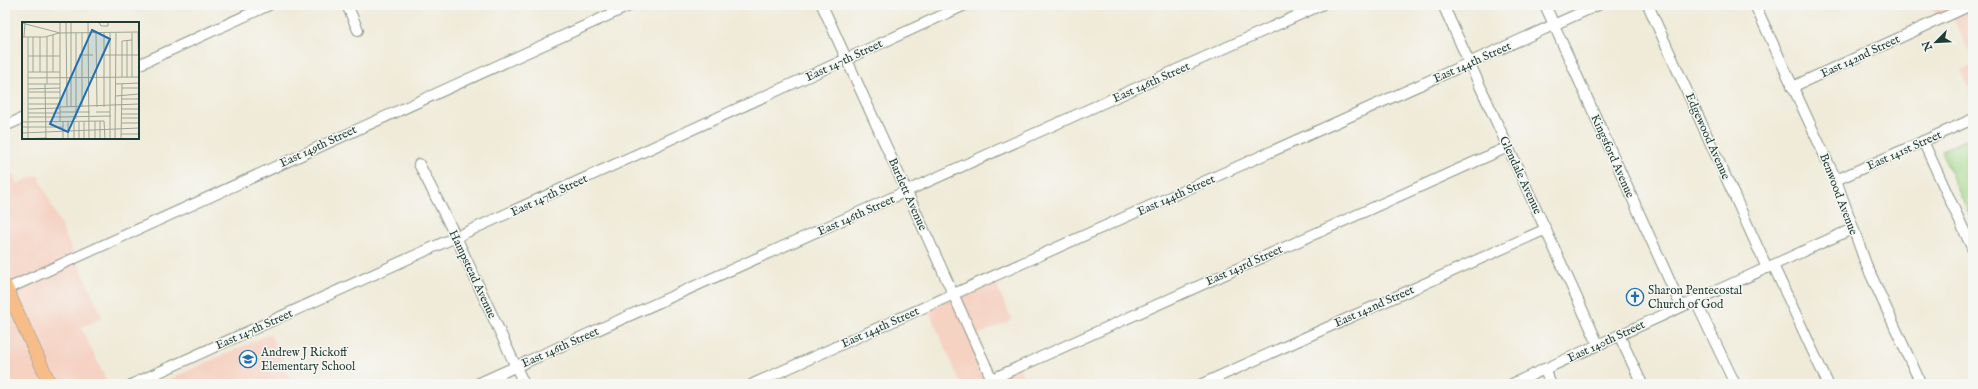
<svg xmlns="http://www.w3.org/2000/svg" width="1978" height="389" font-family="'IM FELL English',serif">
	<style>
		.built { fill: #f5d2c2 }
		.green { fill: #a2d888; stroke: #608a5e }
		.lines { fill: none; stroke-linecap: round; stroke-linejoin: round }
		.minor-casing { stroke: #889486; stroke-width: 12 }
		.major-casing { stroke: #889486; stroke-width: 14 }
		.minor { stroke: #fff; stroke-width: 10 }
		.major { stroke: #f7bd88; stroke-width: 13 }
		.labels { text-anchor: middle; stroke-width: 3; stroke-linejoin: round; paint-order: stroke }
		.street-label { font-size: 12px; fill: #1f3d34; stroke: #f6f6f2 }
		.poi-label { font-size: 12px; fill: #1f3d34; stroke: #f6f6f2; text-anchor: start }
		.inset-road { fill: none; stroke: #9ca597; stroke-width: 1 }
		.view { fill: #1f6fb2; fill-opacity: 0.15; stroke: #1f6fb2; stroke-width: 2 }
		.inset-edge { fill: none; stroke: #1f3d34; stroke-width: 2 }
	</style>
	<rect width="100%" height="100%" fill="#f6f6f2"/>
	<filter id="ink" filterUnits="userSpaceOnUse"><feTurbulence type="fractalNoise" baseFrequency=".025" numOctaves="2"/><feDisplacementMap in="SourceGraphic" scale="8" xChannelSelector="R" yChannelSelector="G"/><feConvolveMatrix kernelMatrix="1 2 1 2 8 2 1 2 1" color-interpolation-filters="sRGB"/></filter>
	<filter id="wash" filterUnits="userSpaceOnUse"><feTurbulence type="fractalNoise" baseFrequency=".012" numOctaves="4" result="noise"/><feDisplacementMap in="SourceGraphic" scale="16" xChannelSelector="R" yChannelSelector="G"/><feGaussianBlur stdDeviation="0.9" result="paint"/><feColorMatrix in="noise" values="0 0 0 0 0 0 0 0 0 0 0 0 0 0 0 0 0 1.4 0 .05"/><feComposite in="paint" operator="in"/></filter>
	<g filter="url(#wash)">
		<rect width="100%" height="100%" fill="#f0ebd9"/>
		<g class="built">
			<path d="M1931 5H1973V60L1951 14 1938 20Z"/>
			<path d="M1973 64V97L1961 70Z"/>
			<path d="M5 157 17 184 38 175 103 318 81 327 108 384H5Z"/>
			<path d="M993 277 1012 320 973 337 992 379 1019 367 1027 384H961L927 307Z"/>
			<path d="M270 334 293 384H159Z"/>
		</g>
		<path class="green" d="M1973 136V224L1941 151Z"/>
	</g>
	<g filter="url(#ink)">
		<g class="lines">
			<defs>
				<g id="minor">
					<path d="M347 5 358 30"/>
					<path d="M822 5 994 384"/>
					<path d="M1443 5 1598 344"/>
					<path d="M1545 5 1681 306"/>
					<path d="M1648 5 1767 268"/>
					<path d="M1755 5 1836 180 1866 264 1921 384"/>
					<path d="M138 65 269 5"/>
					<path d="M1792 87 1971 5"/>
					<path d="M5 126 23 118"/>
					<path d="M1923 141 1973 250"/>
					<path d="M419 164 456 237 524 384"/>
					<path d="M1836 180 1973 119"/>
					<path d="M1773 265 1828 384"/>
					<path d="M7 289 631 5"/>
					<path d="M1695 300 1735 384"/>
					<path d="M1619 335 1642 384"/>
					<path d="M1544 369 1551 384"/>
					<path d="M133 384 965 5"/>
					<path d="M477 384 1321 5"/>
					<path d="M753 384 1598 5"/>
					<path d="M981 384 1508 147"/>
					<path d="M1202 384 1546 229"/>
					<path d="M1512 384 1852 229"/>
				</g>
				<path id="major" d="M5 285 50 384"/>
			</defs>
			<use href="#minor" class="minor-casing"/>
			<use href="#major" class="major-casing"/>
			<use href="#minor" class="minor"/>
			<use href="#major" class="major"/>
		</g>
	</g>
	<defs>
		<symbol id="church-ring" viewBox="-11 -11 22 22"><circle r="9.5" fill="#f6f6f2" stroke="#1f6fb2" stroke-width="1.5"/><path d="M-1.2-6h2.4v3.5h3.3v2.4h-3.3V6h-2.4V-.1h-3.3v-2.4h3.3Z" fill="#1f6fb2"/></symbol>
		<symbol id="school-ring" viewBox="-11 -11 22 22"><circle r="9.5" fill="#f6f6f2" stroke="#1f6fb2" stroke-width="1.5"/><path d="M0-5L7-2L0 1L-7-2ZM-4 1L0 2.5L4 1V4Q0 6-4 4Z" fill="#1f6fb2"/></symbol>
	</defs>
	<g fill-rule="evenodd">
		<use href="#church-ring" x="1625" y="287" width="20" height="20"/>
		<use href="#school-ring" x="238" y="349" width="20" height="20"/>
	</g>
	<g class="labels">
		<g class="street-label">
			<text transform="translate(1860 56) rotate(-25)" y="4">East 142nd Street</text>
			<text transform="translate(844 60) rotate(-25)" y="4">East 147th Street</text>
			<text transform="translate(1472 62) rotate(-24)" y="4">East 144th Street</text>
			<text transform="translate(1151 82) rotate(-24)" y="4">East 146th Street</text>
			<text transform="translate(1708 136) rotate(66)" y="4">Edgewood Avenue</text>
			<text transform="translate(318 146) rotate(-25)" y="4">East 149th Street</text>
			<text transform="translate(1904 150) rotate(-24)" y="4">East 141st Street</text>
			<text transform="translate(1613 156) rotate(66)" y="4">Kingsford Avenue</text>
			<text transform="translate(1521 175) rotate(65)" y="4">Glendale Avenue</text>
			<text transform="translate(908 194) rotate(66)" y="4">Bartlett Avenue</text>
			<text transform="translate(1839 194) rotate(69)" y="4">Benwood Avenue</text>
			<text transform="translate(549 195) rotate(-25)" y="4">East 147th Street</text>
			<text transform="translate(1176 195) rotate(-24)" y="4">East 144th Street</text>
			<text transform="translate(856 215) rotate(-24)" y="4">East 146th Street</text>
			<text transform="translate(1244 265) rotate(-24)" y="4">East 143rd Street</text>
			<text transform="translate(473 274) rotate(65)" y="4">Hampstead Avenue</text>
			<text transform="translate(1374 306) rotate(-24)" y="4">East 142nd Street</text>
			<text transform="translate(880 327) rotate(-24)" y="4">East 144th Street</text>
			<text transform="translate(254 329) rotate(-24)" y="4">East 147th Street</text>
			<text transform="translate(1606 341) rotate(-25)" y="4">East 140th Street</text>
			<text transform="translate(560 347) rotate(-24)" y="4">East 146th Street</text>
		</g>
		<g class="poi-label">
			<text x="1648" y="294">Sharon Pentecostal<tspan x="1648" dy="14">Church of God</tspan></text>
			<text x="261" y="356">Andrew J Rickoff<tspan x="261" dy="14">Elementary School</tspan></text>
		</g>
	</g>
	<g transform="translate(22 22)">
		<rect width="117" height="117" fill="#f0ebd9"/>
		<path class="inset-road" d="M38 0V99M44 0 45 85M49 0V85M66 0 67 117M77 0 79 4H86V0M0 1 38 11 117 10M54 11V97M60 11V85M74 11 75 85M82 11V85M110 11V55M116 11 117 55M0 15H23L37 11M2 15 3 1M6 15V117M11 15V50M18 15V50M25 15V62M105 18V55M57 33H71M79 33H117M6 34H38M6 50H38M31 50V13M100 55V19L110 18M6 56 117 55M117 58V106M6 62H38M23 62 24 117M94 62 117 61M100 66H117M6 67 38 66M6 70H38M94 74 117 72M6 76H38M100 77H117M6 82H38M38 85 117 82M6 87 38 86M100 87H117M38 90H68M74 90H88M6 91H38M100 92H117M6 95H38M38 95 89 94M100 96H117M73 99V117M78 99V117M0 100 82 99 83 117M41 100V117M46 100V117M52 100V117M57 100V117M62 100V117M100 101H117M0 105H41M0 111 117 106M99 112H117M0 117 24 116M88 117V11M93 117 94 11M99 117 100 62"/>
		<path class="view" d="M70 8 88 17 46 110 28 102Z"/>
		<rect width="117" height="117" class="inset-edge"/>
	</g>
	<rect width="1978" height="389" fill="none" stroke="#f6f6f2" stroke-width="20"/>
	<g transform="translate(1936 42) rotate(246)" stroke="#f6f6f2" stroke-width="3" paint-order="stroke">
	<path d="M0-3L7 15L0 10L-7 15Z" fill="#1f3d34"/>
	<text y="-6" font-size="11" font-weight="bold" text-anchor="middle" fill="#1f3d34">N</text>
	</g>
</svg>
